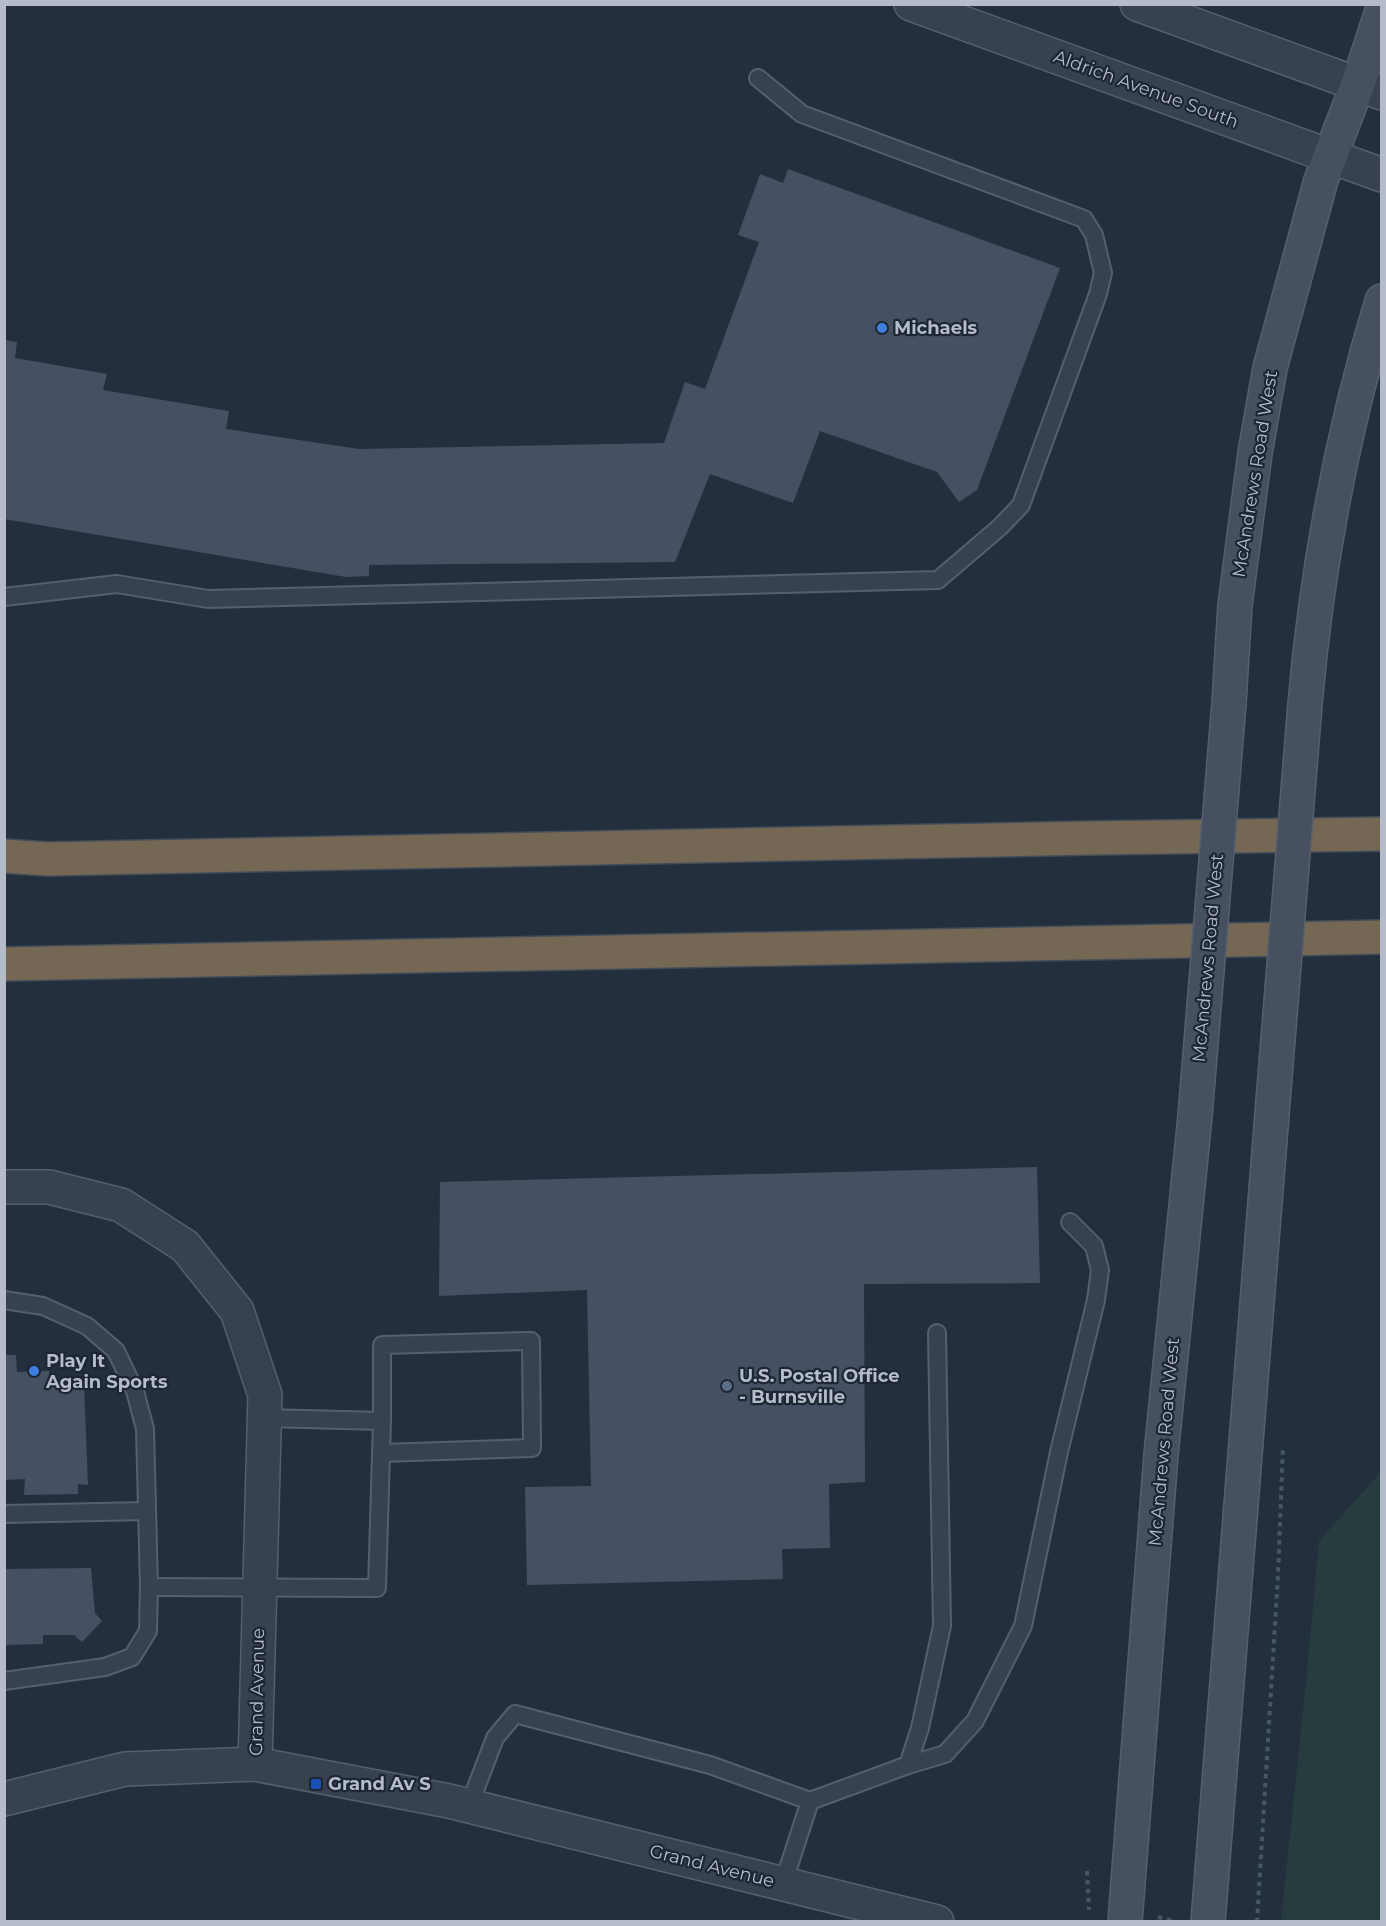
<svg xmlns="http://www.w3.org/2000/svg" width="1386" height="1926" font-family="Montserrat,sans-serif">
	<style>
		.green { fill: #263c3f }
		.building { fill: #455162 }
		.lines { fill: none; stroke-linecap: round; stroke-linejoin: round }
		.service-casing { stroke: #565f6c; stroke-width: 20 }
		.minor-casing { stroke: #565f6c; stroke-width: 36 }
		.tertiary-casing { stroke: #565f6c; stroke-width: 36 }
		.secondary-casing { stroke: #565f6c; stroke-width: 36 }
		.motorway-casing { stroke: #434c59; stroke-width: 36 }
		.path { stroke: #44595c; stroke-width: 4; stroke-dasharray: 4.5 4.5; stroke-linecap: butt }
		.service { stroke: #38414e; stroke-width: 16 }
		.minor { stroke: #38414e; stroke-width: 33 }
		.tertiary { stroke: #38414e; stroke-width: 33 }
		.secondary { stroke: #465061; stroke-width: 33 }
		.motorway { stroke: #746855; stroke-width: 33 }
		.secondary-bridge-casing { stroke: #565f6c; stroke-width: 36; stroke-linecap: butt }
		.secondary-bridge { stroke: #465061; stroke-width: 33 }
		.shop-dot { fill: #3f7fe0; stroke: #1d2633; stroke-width: 2 }
		.service-dot { fill: #5c6f8a; stroke: #1d2633; stroke-width: 2 }
		.transit-dot { fill: #1a4fb4; stroke: #1d2633; stroke-width: 2 }
		.labels { text-anchor: middle; stroke-width: 4.5; stroke-linejoin: round; paint-order: stroke }
		.street-label { font-size: 18px; fill: #b4bcc9; stroke: #1d2633 }
		.poi-label { font-size: 18px; font-weight: bold; fill: #b4bcc9; stroke: #1d2633; text-anchor: start }
	</style>
	<rect width="100%" height="100%" fill="#242f3e"/>
	<path class="green" d="M1381 1472V1921H1281L1307 1672 1319 1541Z"/>
	<g class="building">
		<path d="M788 169 1060 268 977 490 959 502 937 472 820 431 793 503 710 474 675 562 369 565V576L346 577 4 519V340L17 342 15 358 107 374 103 390 229 411 226 429 359 449 664 443 685 382 705 389 759 242 738 235 760 174 783 183Z"/>
		<path d="M1037 1167 1040 1283 864 1284 865 1482 829 1484 830 1548 782 1549 783 1579 527 1585 525 1487 591 1486 587 1290 439 1296 440 1182Z"/>
		<path d="M4 1355H16L17 1372 49 1371 50 1386H84L88 1485 78 1484V1494L24 1495 25 1479 4 1480Z"/>
		<path d="M91 1568 95 1613 102 1621 82 1642 74 1635H43V1644L5 1645V1569Z"/>
	</g>
	<g class="lines">
		<defs>
			<g id="service">
				<path d="M4 597 117 584 208 599 938 580 1000 527 1021 505 1098 294 1103 273 1094 235 1084 219 802 114 758 78"/>
				<path d="M4 1300 43 1306 87 1326 116 1351 135 1391 145 1429 149 1587 148 1631 132 1657 105 1667 4 1681"/>
				<path d="M381 1453 532 1448 531 1341 382 1345V1421"/>
				<path d="M4 1514 146 1511"/>
				<path d="M149 1587 377 1588 382 1421 265 1418"/>
				<path d="M908 1765 945 1754 975 1721 1023 1626 1059 1452 1096 1300 1100 1270 1094 1246 1070 1222"/>
				<path d="M469 1806 495 1738 515 1714 710 1765 810 1801 908 1765 920 1728 942 1626 937 1333"/>
				<path d="M783 1884 810 1801"/>
			</g>
			<path id="minor" d="M4 1187H49L121 1205 185 1246 237 1311 265 1395 255 1764"/>
			<g id="tertiary">
				<path d="M911 4 1382 175"/>
				<path d="M1137 4 1382 93"/>
				<path d="M4 1799 125 1769 255 1764 449 1801 937 1922"/>
			</g>
			<g id="secondary">
				<path d="M1229 703 1235 605 1255 453 1270 368 1321 180 1358 84 1382 11"/>
				<path d="M1305 704C1317 568 1342 432 1382 301"/>
				<path d="M1125 1922 1161 1455 1195 1116"/>
				<path d="M1208 1922 1272 1114"/>
			</g>
			<g id="motorway">
				<path d="M4 856 47 859 1091 838 1382 834"/>
				<path d="M4 964 1382 937"/>
			</g>
		</defs>
		<use href="#service" class="service-casing"/>
		<use href="#minor" class="minor-casing"/>
		<use href="#tertiary" class="tertiary-casing"/>
		<use href="#secondary" class="secondary-casing"/>
		<use href="#motorway" class="motorway-casing"/>
		<g class="path">
			<path d="M1087 1871 1089 1910"/>
			<path d="M1158 1917 1174 1921"/>
			<path d="M1257 1922 1278 1575 1283 1446"/>
		</g>
		<use href="#service" class="service"/>
		<use href="#minor" class="minor"/>
		<use href="#tertiary" class="tertiary"/>
		<use href="#secondary" class="secondary"/>
		<use href="#motorway" class="motorway"/>
		<defs>
			<g id="secondary-bridge">
				<path d="M1272 1114 1305 704"/>
				<path d="M1195 1116 1229 703"/>
			</g>
		</defs>
		<use href="#secondary-bridge" class="secondary-bridge-casing"/>
		<use href="#secondary-bridge" class="secondary-bridge"/>
	</g>
	<g class="shop-dot">
		<circle cx="882" cy="328" r="6"/>
		<circle cx="34" cy="1371" r="6"/>
	</g>
	<circle class="service-dot" cx="727" cy="1386" r="6"/>
	<rect class="transit-dot" x="310" y="1778" width="12" height="12" rx="3"/>
	<g class="labels">
		<g class="street-label">
			<text transform="translate(1146 89) rotate(20)" y="6">Aldrich Avenue South</text>
			<text transform="translate(1255 474) rotate(-81)" y="6">McAndrews Road West</text>
			<text transform="translate(1208 958) rotate(-85)" y="6">McAndrews Road West</text>
			<text transform="translate(1164 1442) rotate(-85)" y="6">McAndrews Road West</text>
			<text transform="translate(257 1692) rotate(-89)" y="6">Grand Avenue</text>
			<text transform="translate(712 1866) rotate(14)" y="6">Grand Avenue</text>
		</g>
		<g class="poi-label">
			<text x="894" y="334">Michaels</text>
			<text x="46" y="1367">Play It<tspan x="46" dy="21">Again Sports</tspan></text>
			<text x="739" y="1382">U.S. Postal Office<tspan x="739" dy="21">- Burnsville</tspan></text>
			<text x="328" y="1790">Grand Av S</text>
		</g>
	</g>
	<rect width="1386" height="1926" fill="none" stroke="#b4bcc9" stroke-width="12"/>
</svg>
